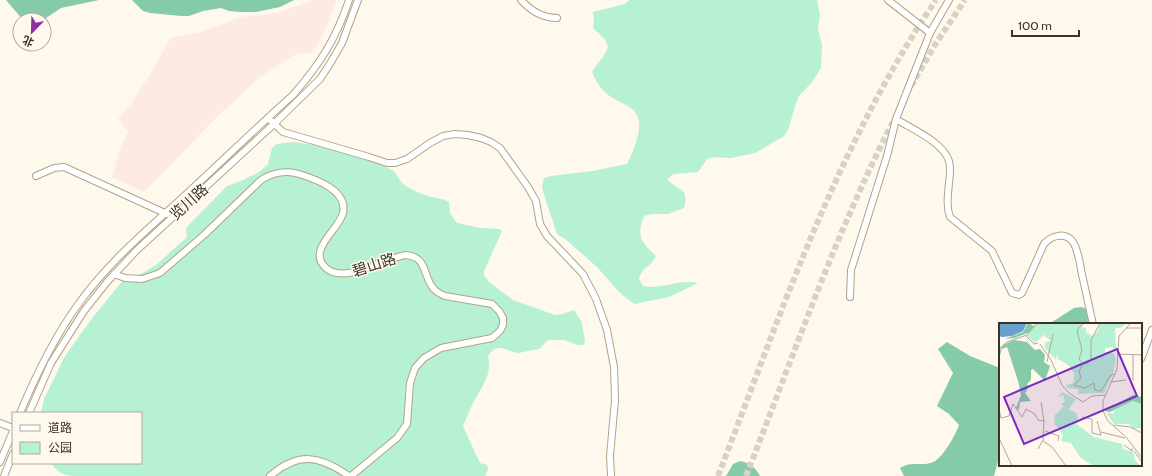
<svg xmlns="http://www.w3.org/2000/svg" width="1152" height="476" font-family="Cabin,'Noto Sans SC',sans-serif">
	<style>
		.industrial { fill: #fdebe1 }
		.green { fill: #b5f1d2 }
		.forest { fill: #86cba9 }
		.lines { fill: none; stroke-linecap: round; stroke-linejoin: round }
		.minor-tunnel { stroke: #d8d1c5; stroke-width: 6; stroke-dasharray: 6 3; stroke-linecap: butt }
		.minor-casing { stroke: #b3a386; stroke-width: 8 }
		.minor { stroke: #fff; stroke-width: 6 }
		.labels { text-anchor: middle; stroke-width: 3; stroke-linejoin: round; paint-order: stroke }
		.street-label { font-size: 15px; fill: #3a3428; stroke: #fff8ec }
		.inset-road { fill: none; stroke: #b0aa9e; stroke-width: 1 }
		.view { fill: #7b2cbf; fill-opacity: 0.15; stroke: #7b2cbf; stroke-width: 2 }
		.inset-edge { fill: none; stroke: #3a3428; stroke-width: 2 }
	</style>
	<rect width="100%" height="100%" fill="#fff8ec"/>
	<path class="industrial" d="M314 0H336L325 31 313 52 294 55 260 77 219 115 144 192 112 177 120 148 128 132 118 119 130 105 151 73 171 38 200 32 241 17 277 13Z"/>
	<g class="green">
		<path d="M629 0H817L820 15 818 29 822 45 821 68 812 82 799 96 796 103 788 130 784 136 755 153 731 158 715 157 707 159 698 172 674 174 667 179C677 191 690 187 684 208L668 214H652L644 216C636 237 641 242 656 256 651 267 642 267 639 279L643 286C661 290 679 279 698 283L669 297 634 304 619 292 597 267 565 239 557 234 544 195 542 187 544 178 551 176 593 171 627 164C632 154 641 133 639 122 637 107 624 105 613 98 603 93 596 82 592 72 597 63 605 57 608 47L605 39 593 28 594 20 593 12 625 4Z"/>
		<path d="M292 142C326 145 361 154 392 170 398 174 399 182 406 186 413 190 423 195 431 197 438 198 443 199 449 202L450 213 457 223 481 228 499 229 502 231 484 271V275L489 282 513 300 555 315 563 314 574 310 582 323 585 342 583 345H578L564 340H548C545 342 542 347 539 349 538 349 521 352 520 353 506 353 499 340 488 356 493 375 480 389 472 405 469 412 466 419 463 426L478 459 480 463 487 465 488 469 485 476H74C61 475 59 473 51 463H141V413H41L44 399 65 356 90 321 123 280 143 273 156 265 187 237 186 228 227 186 241 181 259 172 268 164 272 148 277 144Z"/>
	</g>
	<g class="forest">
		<path d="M6 0H99L61 8 43 20H23Z"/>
		<path d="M132 0H294L280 7 256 12H240L229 11 221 8 203 11 189 16H181L150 13 143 11Z"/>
		<path d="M1081 307 1088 309 1089 324H1049L1074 308Z"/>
		<path d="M947 342 970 356 1000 368V454L994 476H904L900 468C911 461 918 466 931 463 942 460 955 436 959 425L949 414 937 406 953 373 938 349Z"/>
		<path d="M740 461C750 463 755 467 760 476H726L733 464Z"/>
	</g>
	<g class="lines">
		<g class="minor-tunnel">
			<path d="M911 86 936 43 965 0"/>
			<path d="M718 476C781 314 837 145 936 0"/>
			<path d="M746 476C794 355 836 231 896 116"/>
		</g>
		<defs>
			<g id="minor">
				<path d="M521 0C530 10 543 18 557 18"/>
				<path d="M888 0 930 33"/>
				<path d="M949 0 930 33 896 119C912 129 943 142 949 161 951 168 950 176 949 183 948 195 946 206 950 217L992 251 1012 293 1019 295 1022 293 1044 244C1051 236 1065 231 1073 242 1079 252 1080 264 1082 275 1086 291 1089 308 1093 324"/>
				<path d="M268 118 283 132 369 157 387 163H395L407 159 430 143 443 136 455 134 468 135 481 138 491 142 500 148 528 187 536 201 540 224 547 236 583 274 596 299 607 330 614 367 615 400 610 456 611 476"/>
				<path d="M36 176 54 168 64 167 167 214"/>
				<path d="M114 274 125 278 142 279 160 273 204 235 261 180C272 173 286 170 299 174 315 179 348 190 343 213 339 230 306 250 326 268 342 283 376 263 395 258 398 257 403 255 406 255 426 257 423 272 431 285 434 291 440 294 445 296L492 304 499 311 503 318V325L500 331 492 338 441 348 424 358 415 368 410 383 407 424 397 438 351 476"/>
				<path d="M850 297 851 270 887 156 896 119"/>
				<path d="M1141 359 1152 330"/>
				<path d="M20 413C36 375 53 339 77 306 105 266 143 233 180 200 218 165 255 129 293 95 320 64 336 39 349 0"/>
				<path d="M29 413 51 363 84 311 107 282 137 250 274 124 320 79 331 62 342 43 358 0"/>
				<path d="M0 423 13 428"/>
				<path d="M0 462 13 431"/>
				<path d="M4 476 13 454"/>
				<path d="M270 476C298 452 319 455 349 476"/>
			</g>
		</defs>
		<use href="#minor" class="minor-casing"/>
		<use href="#minor" class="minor"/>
	</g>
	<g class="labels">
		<g class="street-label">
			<text transform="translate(189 202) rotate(-42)" y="5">览川路</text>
			<text transform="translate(374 265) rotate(-18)" y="5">碧山路</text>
		</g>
	</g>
	<g transform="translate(999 323)">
		<rect width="143" height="143" fill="#fff8ec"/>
		<path d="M38 0H84L83 4 87 5V9L93 13 99 8 101 0H128L121 5H116L117 27 113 24 106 25V29L115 31 117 36 114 51 105 70 79 71V66L68 65 67 63 75 59V50L68 41 59 36 58 31 57 37 47 26 45 23 47 19 53 18 45 13 48 9 36 20 28 13ZM63 69 77 76 70 86 77 90 79 96 77 101 95 114 123 121 124 126 134 129 136 137 141 143 93 142 81 134 72 120 62 118 64 112 55 100 56 92 65 83 62 81 66 78 64 72 58 74ZM134 78 143 81V105L134 106 130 101H115L107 89 114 91 116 87Z" fill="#b5f1d2"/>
		<path d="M29 0 35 3 31 9 16 15 6 16 24 9ZM15 17 28 19 36 27 41 26 46 32 45 39 51 43 46 58 34 46 32 47V57L28 61 30 64 26 70 32 78 21 79 20 87 17 85 22 72 19 58 8 24 3 26 0 35 1 27 4 22ZM134 72 143 74V81L134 78 111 89 105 88Z" fill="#86cba9"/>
		<path d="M0 0H28L24 8 13 13 3 14 0 13Z" fill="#68a1cb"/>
		<path class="inset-road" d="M101 0 92 17V37L89 40 84 41 80 48 82 55 75 62 86 65 95 60 96 67 102 68 111 53 115 51M132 0 120 13 118 46 104 78V88L109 98 127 114 143 135M127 5H143M27 13 35 21 39 20M41 21 52 37 63 62 70 70 84 79 93 73 107 72M0 26 8 19 28 12 38 0M118 31 143 32M48 39 54 11M84 41 80 36 83 27 78 7 85 0M134 58V32M112 59 127 57M42 79 45 98M0 87 2 95 10 93 14 81 23 94 27 86 36 91 39 97 45 98 44 117 39 126M83 94 93 96V110L102 112 98 98M115 102 131 104 143 110M46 108 60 113 59 118M102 109 126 115M0 115 13 143M44 118 53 124 67 143M125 122 133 128V125M135 128 143 139"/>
		<path class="view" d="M118 26 138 73 25 121 5 74Z"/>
		<rect width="143" height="143" class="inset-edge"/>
	</g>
	<rect x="12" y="412" width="130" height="52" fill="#fff8ec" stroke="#b0aa9e"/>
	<rect x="20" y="425" width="20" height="6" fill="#ffffff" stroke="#b0aa9e"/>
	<text x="48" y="432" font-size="12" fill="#3a3428">道路</text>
	<rect x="20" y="442" width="20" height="12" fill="#b5f1d2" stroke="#b0aa9e"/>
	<text x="48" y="452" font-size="12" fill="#3a3428">公园</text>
	<g transform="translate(32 32) rotate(203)"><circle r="19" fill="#fff8ec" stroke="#b0aa9e"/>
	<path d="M0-3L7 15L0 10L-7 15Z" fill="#8932a0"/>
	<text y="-6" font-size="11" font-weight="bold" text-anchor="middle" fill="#3a3428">北</text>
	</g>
	<path d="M1012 30v6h67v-6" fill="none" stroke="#3a3428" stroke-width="2"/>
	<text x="1018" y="30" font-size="12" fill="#3a3428" stroke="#fff8ec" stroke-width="3" paint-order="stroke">100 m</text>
</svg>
